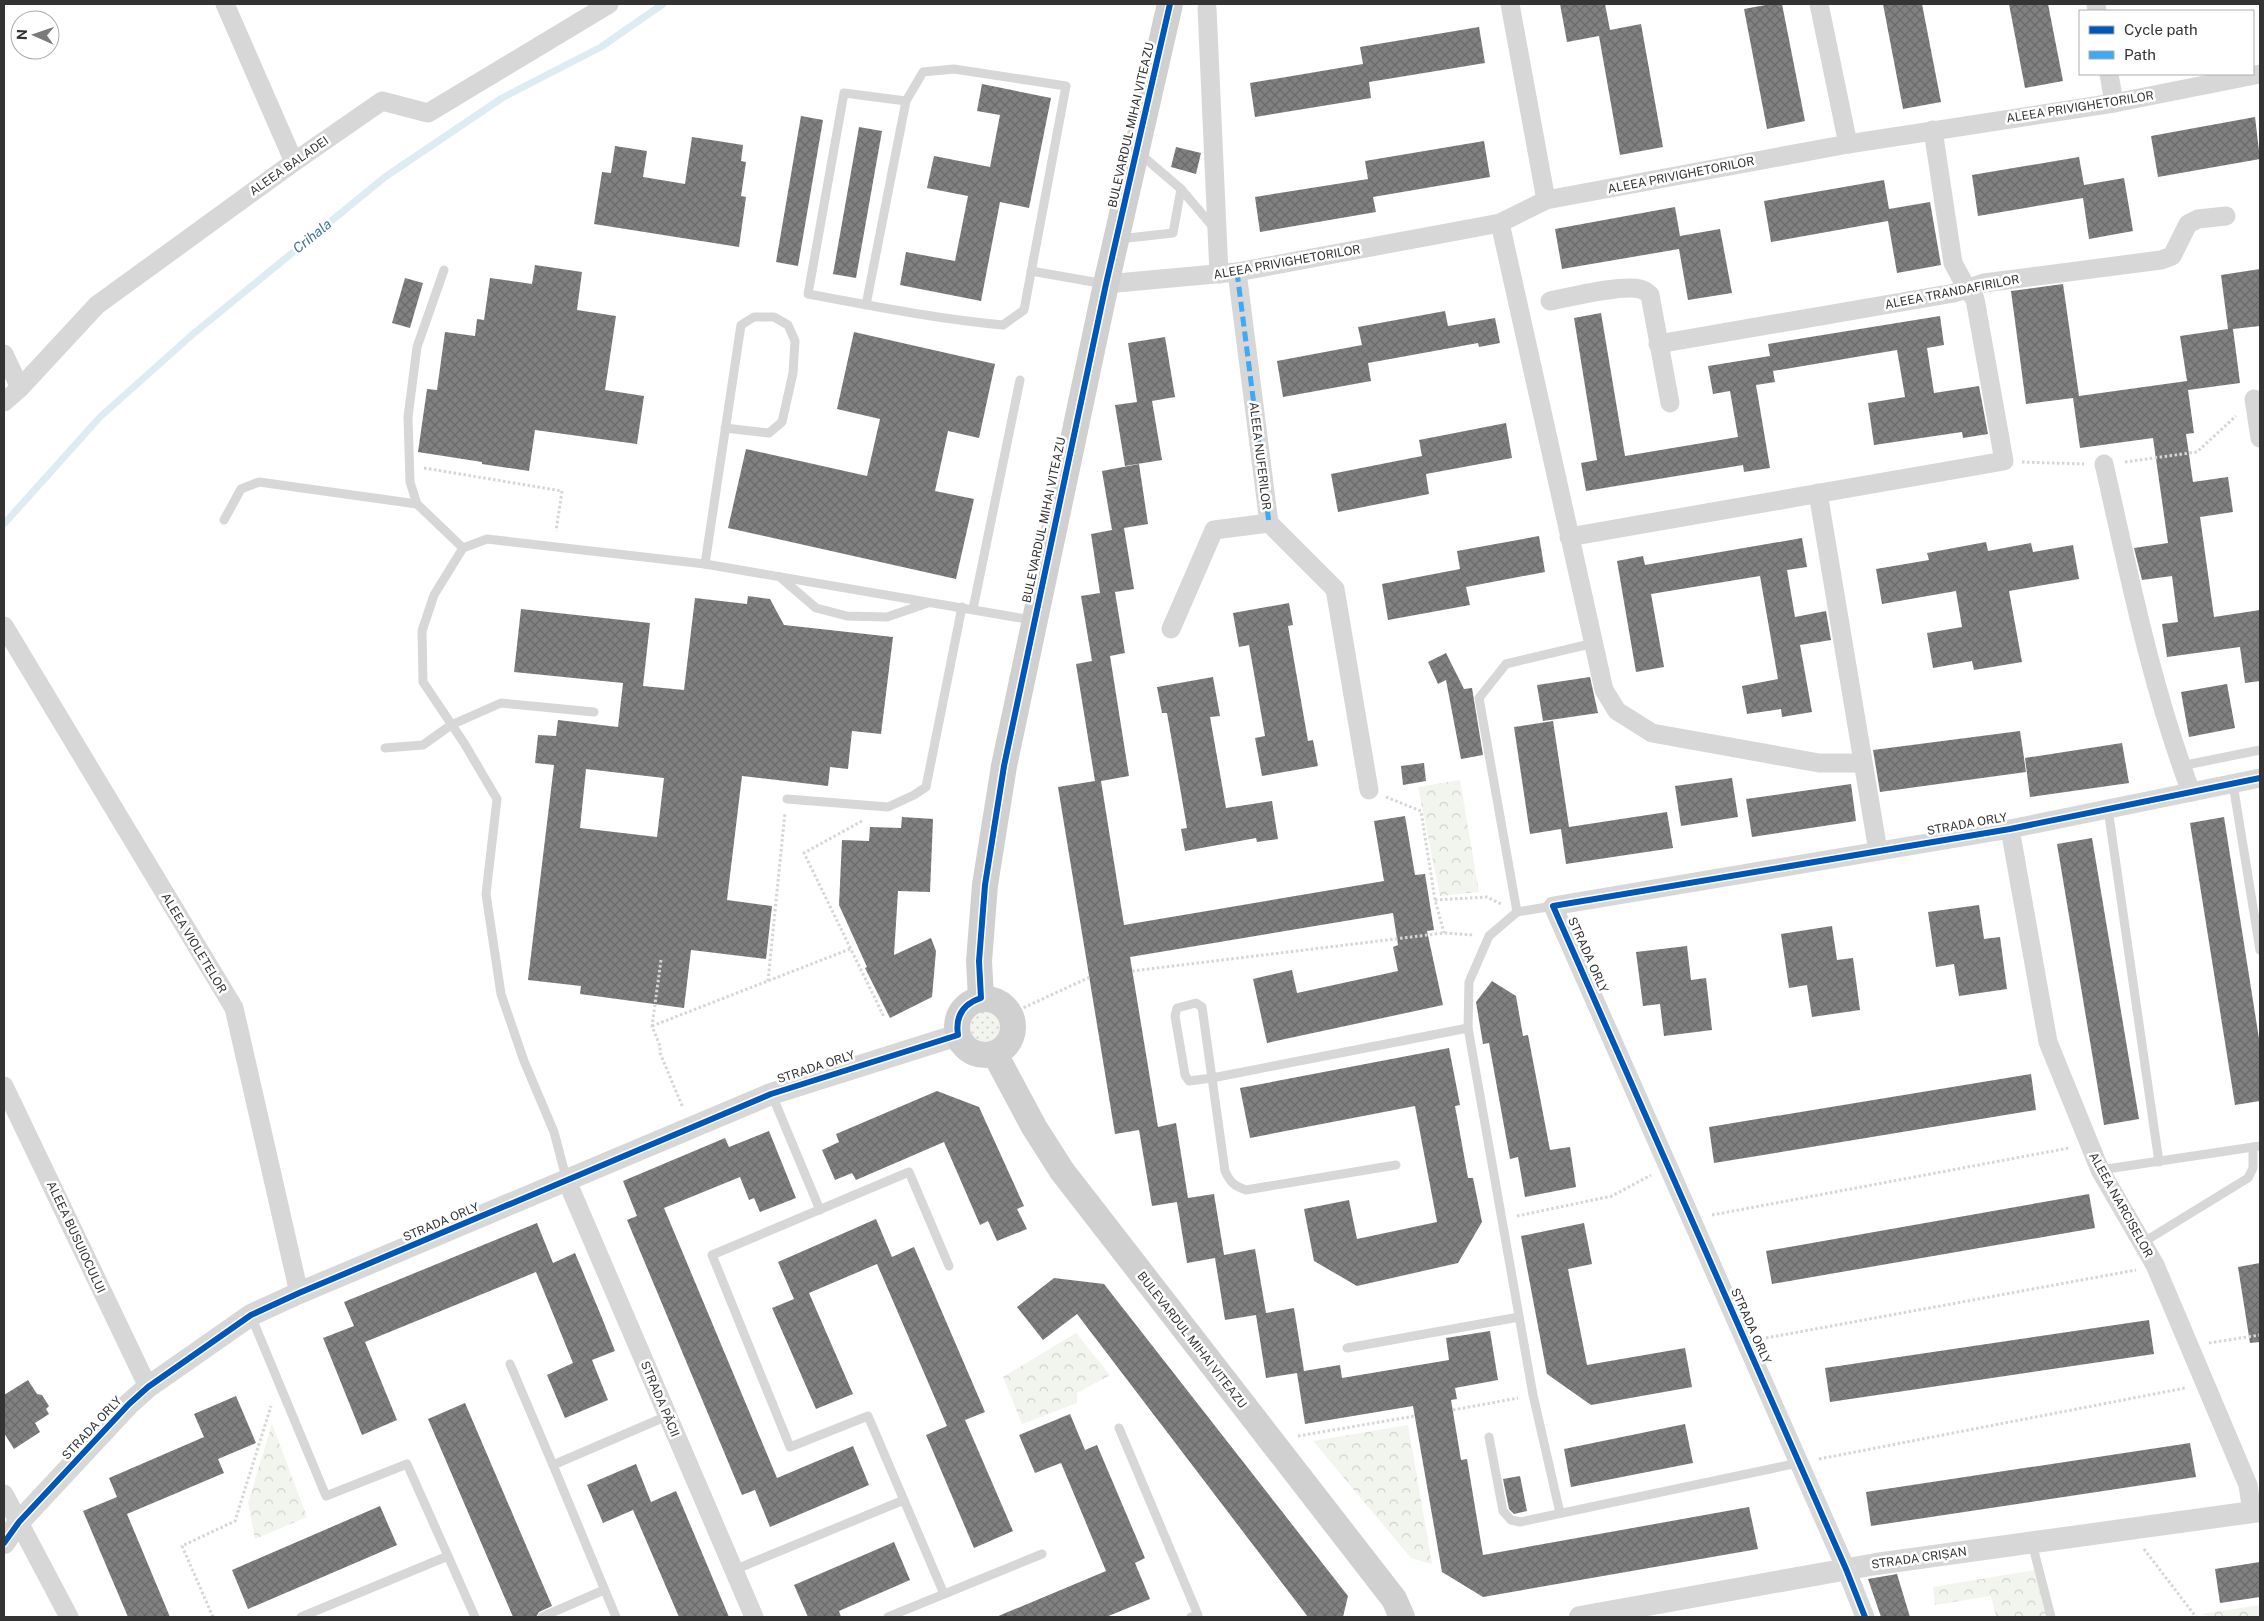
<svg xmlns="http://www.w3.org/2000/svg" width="2264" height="1621" font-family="'Public Sans',sans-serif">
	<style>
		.grass { fill: url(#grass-dots) }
		.park { fill: url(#park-crowns) }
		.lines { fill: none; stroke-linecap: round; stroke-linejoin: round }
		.stream { stroke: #ddebf3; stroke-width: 7 }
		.building { fill: url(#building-cross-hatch); fill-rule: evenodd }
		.path { stroke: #d6d6d6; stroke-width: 3; stroke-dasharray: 2.5 2.5; stroke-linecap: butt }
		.service { stroke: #d7d7d7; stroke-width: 9 }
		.minor { stroke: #d7d7d7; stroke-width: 19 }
		.tertiary { stroke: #d7d7d7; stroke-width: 22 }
		.secondary { stroke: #d0d0d0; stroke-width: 26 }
		.quiet { stroke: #3fa9f5; stroke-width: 5; stroke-dasharray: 10 5; stroke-linecap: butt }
		.cycleway-casing { stroke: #fff; stroke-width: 9 }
		.cycleway { stroke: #0057b8; stroke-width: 6 }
		.labels { text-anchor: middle; stroke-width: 5; stroke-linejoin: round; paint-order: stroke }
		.street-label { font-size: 12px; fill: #333; stroke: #fff }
		.water-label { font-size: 14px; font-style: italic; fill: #3f7597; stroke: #fff }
	</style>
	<defs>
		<pattern id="grass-dots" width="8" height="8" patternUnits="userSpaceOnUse" patternTransform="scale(1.25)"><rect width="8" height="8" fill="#f1f5ed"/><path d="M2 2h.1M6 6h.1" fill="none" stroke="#cfd2cc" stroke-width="1.8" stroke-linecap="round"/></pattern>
		<pattern id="park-crowns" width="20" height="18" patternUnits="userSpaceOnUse" patternTransform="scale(1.25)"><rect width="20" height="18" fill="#f1f5ed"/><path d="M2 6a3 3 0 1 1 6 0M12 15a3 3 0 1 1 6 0" fill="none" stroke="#cfd2cc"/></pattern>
		<pattern id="building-cross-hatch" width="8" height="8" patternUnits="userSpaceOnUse" patternTransform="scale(1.25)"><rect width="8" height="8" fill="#818181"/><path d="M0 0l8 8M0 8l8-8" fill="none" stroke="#6a6a6a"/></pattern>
	</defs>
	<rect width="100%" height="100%" fill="#fff"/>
	<circle class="grass" cx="986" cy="1026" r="16"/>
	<g class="park">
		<path d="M1460 780 1479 892 1440 896 1418 787Z"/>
		<path d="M1076 1333 1110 1375 1077 1393V1403L1022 1424 1003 1377Z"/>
		<path d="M272 1424 307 1517 255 1539 248 1503Z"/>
		<path d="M1408 1425 1432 1564 1411 1558 1313 1441Z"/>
		<path d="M2035 1570 2047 1617H1996L1991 1596 1935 1605 1933 1587Z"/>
		<path d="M2260 1605V1617H2213L2201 1614Z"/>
	</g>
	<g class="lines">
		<path class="stream" d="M4 524 100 417 193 334 385 177 502 98 601 47 663 4"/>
	</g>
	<g class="building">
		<path d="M1560 4H1605L1610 30 1641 24 1663 147 1620 155 1599 36 1567 42Z"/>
		<path d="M1771 4H1782L1805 121 1767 129 1744 9Z"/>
		<path d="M1883 4H1922L1941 102 1903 109Z"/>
		<path d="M2009 4H2048L2063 81 2025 88Z"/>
		<path d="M1479 27 1485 63 1369 82 1371 98 1255 117 1250 83 1363 64 1360 47Z"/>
		<path d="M982 84 1051 98 1029 208 1000 202 981 301 900 285 906 252 955 261 968 196 927 188 934 156 990 167 1000 115 977 111Z"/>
		<path d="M801 116 823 120 798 266 776 262Z"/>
		<path d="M2255 117 2260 159 2158 177 2151 136Z"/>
		<path d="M859 127 882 131 856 278 833 274Z"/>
		<path d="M692 137 743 145 741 161 746 162 741 196 746 197 739 247 594 224 602 172 611 173 615 146 647 151 643 177 685 184Z"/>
		<path d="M1484 141 1490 177 1373 197 1376 212 1260 232 1255 197 1368 179 1365 161Z"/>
		<path d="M1176 147 1201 153 1196 174 1171 167Z"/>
		<path d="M2079 157 2084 185 2124 178 2133 231 2089 239 2083 198 1978 216 1972 175Z"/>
		<path d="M1884 180 1889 209 1930 202 1941 265 1897 273 1888 221 1771 242 1764 201Z"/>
		<path d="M1675 207 1680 236 1720 229 1732 293 1688 300 1679 249 1562 269 1555 229Z"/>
		<path d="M535 265 582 272 577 310 616 316 605 390 644 396 637 444 535 430 529 471 482 464V462L418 452 427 389 437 390 445 332 475 336 477 319 484 320 490 278 532 284Z"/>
		<path d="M2260 269V326L2233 329 2240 383 2188 390 2194 433 2186 434 2193 482 2228 477 2233 512 2200 517 2214 617 2260 610V681L2245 683 2240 647 2167 657 2162 624 2178 622 2172 576 2142 580 2134 548 2168 543 2153 438 2080 448 2073 398 2026 404 2011 291 2063 284 2079 396 2187 381 2180 336 2228 329 2221 275Z"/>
		<path d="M405 278 423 283 410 328 392 323Z"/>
		<path d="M1445 311 1448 326 1495 318 1500 343 1479 347 1478 343 1368 363 1371 381 1283 397 1277 361 1362 345 1358 327Z"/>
		<path d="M1601 313 1625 456 1738 437 1730 391 1713 394 1708 366 1770 356 1768 344 1940 316 1944 345 1927 348 1934 393 1979 386 1988 434 1963 438 1962 432 1874 445 1868 403 1905 397 1897 350 1773 371 1775 382 1756 385 1770 468 1744 472 1743 465 1586 491 1581 463 1597 460 1574 318Z"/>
		<path d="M854 332 995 364 979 438 948 431 935 491 974 499 956 579 728 528 746 449 867 476 880 419 837 409Z"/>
		<path d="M1165 337 1175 397 1152 401 1162 460 1125 466 1115 405 1137 402 1128 343Z"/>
		<path d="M1506 423 1512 458 1426 474 1429 494 1338 512 1331 474 1422 456 1419 440Z"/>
		<path d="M1139 464 1148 524 1124 528 1134 589 1115 592 1125 653 1110 656 1129 776 1101 781 1124 925 1384 881 1374 821 1405 816 1415 875 1425 874 1434 930 1427 931 1443 1005 1267 1043 1253 979 1292 970 1297 993 1398 971 1393 947 1398 945 1393 913 1130 957 1158 1127 1176 1123 1188 1198 1214 1194 1224 1255 1255 1249 1266 1313 1294 1308 1304 1371 1340 1365 1342 1378 1449 1360 1446 1338 1490 1331 1498 1380 1455 1388 1457 1399 1451 1400 1461 1460 1467 1459 1483 1555 1749 1507 1758 1549 1483 1597 1442 1572 1413 1406 1305 1424 1297 1373 1266 1378 1256 1315 1225 1320 1215 1258 1187 1263 1177 1202 1152 1206 1139 1130 1115 1134 1058 787 1095 781 1076 664 1092 661 1081 596 1100 593 1091 534 1112 530 1102 471Z"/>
		<path d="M1539 536 1545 572 1466 587 1470 605 1388 620 1382 584 1460 569 1457 551Z"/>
		<path d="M1802 538 1807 567 1787 570 1795 617 1826 611 1831 640 1800 645 1812 712 1782 717 1781 709 1747 714 1742 686 1778 679 1760 576 1651 594 1664 667 1636 672 1617 561 1643 556 1645 565Z"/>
		<path d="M1986 542 1988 551 2031 543 2033 552 2073 545 2079 579 2009 591 2022 662 1974 670 1972 661 1933 668 1927 633 1962 627 1956 591 1882 604 1876 569 1929 560 1927 553Z"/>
		<path d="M748 596 770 599 784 625 893 637 881 734 852 731 848 769 830 767 828 786 742 776 727 900 772 906 766 959 691 950 684 1008 580 994 581 986 528 980 554 765 535 763 538 735 556 736 558 720 618 727 623 683 514 672 521 609 650 623 643 686 684 690 695 598 747 604ZM586 769 664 778 657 837 580 828Z"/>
		<path d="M1289 603 1293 625 1288 626 1308 741 1313 740 1318 766 1262 776 1255 738 1265 736 1249 645 1239 647 1233 613Z"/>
		<path d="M1446 653 1464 689 1472 688 1483 755 1461 759 1446 680 1438 684 1428 662Z"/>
		<path d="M1213 677 1220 716 1210 717 1226 808 1272 801 1278 839 1257 842 1256 838 1185 851 1181 829 1187 828 1167 713H1162L1157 687Z"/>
		<path d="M1590 677 1598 713 1543 721 1537 685Z"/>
		<path d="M2227 684 2235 728 2189 737 2181 692Z"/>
		<path d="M1553 721 1569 827 1667 812 1673 848 1566 864 1561 829 1530 834 1514 727Z"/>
		<path d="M2020 731 2026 772 1880 792 1873 750Z"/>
		<path d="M2122 743 2129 783 2030 797 2025 758Z"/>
		<path d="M1424 763 1426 781 1403 785 1401 766Z"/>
		<path d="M1732 778 1738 817 1681 826 1675 786Z"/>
		<path d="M1851 784 1856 821 1752 837 1746 799Z"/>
		<path d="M902 817 933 819 930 892 898 891 894 955 931 938 936 951 932 997 890 1018 865 968 867 967 839 905 842 840 869 841 870 827 901 828Z"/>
		<path d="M2224 817 2260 1045V1101L2235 1105 2190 823Z"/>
		<path d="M2092 838 2139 1119 2104 1125 2057 844Z"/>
		<path d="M1979 905 1984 939 2000 937 2007 989 1959 996 1954 964 1936 967 1928 912Z"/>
		<path d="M1832 926 1837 960 1853 958 1860 1010 1812 1017 1807 985 1789 988 1781 934Z"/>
		<path d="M1687 946 1691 980 1706 978 1712 1030 1664 1036 1660 1004 1643 1006 1636 952Z"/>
		<path d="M1492 981 1516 996 1523 1036 1528 1035 1550 1150 1570 1147 1576 1187 1525 1197 1518 1157 1510 1159 1489 1043 1483 1044 1476 1002Z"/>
		<path d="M1449 1048 1460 1105 1455 1106 1468 1178H1473L1482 1222 1458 1263 1357 1286 1314 1261 1304 1209 1349 1200 1357 1239 1437 1222 1415 1106 1250 1138 1240 1088Z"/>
		<path d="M2031 1074 2036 1110 1714 1163 1709 1127Z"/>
		<path d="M937 1091 979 1107 1024 1206 1017 1209 1027 1229 997 1241 988 1221 980 1225 944 1142 856 1180 852 1173 835 1180 822 1150 839 1142 836 1134Z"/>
		<path d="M769 1131 796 1198 760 1212 754 1198 749 1200 740 1177 664 1208 777 1478 853 1446 869 1485 770 1527 755 1490 742 1495 627 1220 637 1216 623 1181 725 1138 729 1147Z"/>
		<path d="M2089 1194 2095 1228 1772 1284 1766 1251Z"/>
		<path d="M876 1219 892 1257 914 1247 985 1412 965 1420 1013 1531 974 1548 926 1435 947 1426 877 1264 809 1293 853 1394 816 1409 772 1308 794 1299 778 1262Z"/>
		<path d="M537 1223 553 1263 575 1253 602 1318 615 1351 592 1360 608 1400 565 1418 547 1375 573 1363 536 1272 365 1342 397 1420 362 1435 323 1338 354 1326 344 1302Z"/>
		<path d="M1584 1223 1592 1264 1568 1269 1587 1365 1685 1348 1692 1387 1591 1405 1547 1374 1521 1236Z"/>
		<path d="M2260 1263V1342L2250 1343 2238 1267Z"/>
		<path d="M1054 1278 1104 1284 1348 1596 1343 1617H1308L1077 1314 1043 1340 1017 1307Z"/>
		<path d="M2149 1320 2154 1354 1830 1402 1825 1368Z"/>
		<path d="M28 1380 37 1394 42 1395 49 1406 46 1409 49 1414 35 1423 40 1432 14 1449 4 1433V1395Z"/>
		<path d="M236 1396 256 1443 218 1459 224 1473 127 1514 170 1617H128L83 1511 117 1497 109 1478 204 1437 194 1414Z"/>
		<path d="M465 1403 552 1606 539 1612 536 1617H513L428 1419Z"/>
		<path d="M1070 1414 1085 1450 1097 1445 1145 1558 1135 1563 1150 1599 1106 1617H996L1106 1571 1061 1463 1035 1473 1019 1435Z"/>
		<path d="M1685 1424 1693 1463 1571 1487 1564 1449Z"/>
		<path d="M2190 1443 2196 1477 1871 1526 1866 1492Z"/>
		<path d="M636 1464 651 1502 676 1491 729 1617H679L633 1510 603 1523 587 1485Z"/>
		<path d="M1520 1476 1527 1511 1514 1514 1509 1509 1503 1479Z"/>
		<path d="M380 1506 397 1545 248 1609 232 1570Z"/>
		<path d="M894 1542 910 1580 839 1611 841 1617H808L794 1585Z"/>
		<path d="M2260 1562V1597L2220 1603 2215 1569Z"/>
		<path d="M1897 1574 1910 1617H1881L1868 1579Z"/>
	</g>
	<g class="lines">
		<g class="path">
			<path d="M2022 462 2084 464"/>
			<path d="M2125 462 2197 452 2236 416"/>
			<path d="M424 468 562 491 556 531"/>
			<path d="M1386 797 1421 811 1435 900 1444 933"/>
			<path d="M862 821 804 853 884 1017"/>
			<path d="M1435 900 1487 897 1501 904"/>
			<path d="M661 960 652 1026 660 1046V1053L683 1108"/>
			<path d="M1132 971 1444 933 1474 935"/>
			<path d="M768 981 785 812"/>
			<path d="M1010 1014 1090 977"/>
			<path d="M652 1026 850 949"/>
			<path d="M1712 1215 2069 1148"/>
			<path d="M1517 1216 1612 1196 1651 1175"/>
			<path d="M1766 1338 2136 1270"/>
			<path d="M2209 1343 2260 1335"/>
			<path d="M1453 1410 1518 1398"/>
			<path d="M1298 1436 1415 1416"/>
			<path d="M1819 1459 2185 1388"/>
			<path d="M2144 1549 2196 1617"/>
			<path d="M213 1617 182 1546 235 1521 271 1406"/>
		</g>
		<g class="service">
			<path d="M1139 153 1181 189 1214 228"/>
			<path d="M1119 239 1173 233 1181 189"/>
			<path d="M444 270 417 347 408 417 410 482 417 504 463 548"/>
			<path d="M1031 271 1105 284"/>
			<path d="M866 305 906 101 923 72 954 69 1066 86 1024 310 1003 325C937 319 873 306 808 294L844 93 906 101"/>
			<path d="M224 520 241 489 259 482 417 504"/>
			<path d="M705 564 741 325 754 317H774L788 325 795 341 793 373 782 422 769 433 725 428"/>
			<path d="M780 577 816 608 847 616 887 617 928 603"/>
			<path d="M973 609 1020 380"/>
			<path d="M385 748 423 745 451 725 501 703 594 712"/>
			<path d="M2181 766 2260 750"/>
			<path d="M2233 784 2260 950"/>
			<path d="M787 799 888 807 914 795 926 787 962 607"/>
			<path d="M2108 809 2159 1162"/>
			<path d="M1517 912 1479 698 1506 664 1594 643"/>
			<path d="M1196 1003 1202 1007 1212 1078 1189 1081 1185 1075 1175 1016 1177 1008Z"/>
			<path d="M1468 1028 1533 1395 1560 1513"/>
			<path d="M772 1095 820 1210"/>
			<path d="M1396 1165 1246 1190C1234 1186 1230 1182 1225 1171L1212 1078 1468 1028 1469 982 1489 936 1517 912 1553 906"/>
			<path d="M2100 1170 2260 1146"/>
			<path d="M567 1181 554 1132 524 1061 501 994 486 894 497 799 464 743 423 682 422 631 434 595 463 548 487 539 705 564 1032 620"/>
			<path d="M2142 1243 2248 1178 2253 1168V1147"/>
			<path d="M251 1316 326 1496 407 1464 448 1556 301 1617"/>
			<path d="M1347 1348 1519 1317"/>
			<path d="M510 1364 553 1465"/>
			<path d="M1119 1428 1198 1615 1191 1617"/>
			<path d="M1489 1437 1503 1511 1511 1520 1520 1522 1798 1463"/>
			<path d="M2032 1543 2051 1617"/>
			<path d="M448 1556 475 1617"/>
			<path d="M734 1570 904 1500"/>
			<path d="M944 1594 868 1416 790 1447 712 1255 909 1172 949 1266"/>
			<path d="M542 1617 604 1590"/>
			<path d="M616 1617 553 1465 667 1416"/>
			<path d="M888 1617 1042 1554"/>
		</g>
		<g class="minor">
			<path d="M225 4 294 162"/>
			<path d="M1510 4 1546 200"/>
			<path d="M1819 4 1848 144"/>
			<path d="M2096 4 2097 11"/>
			<path d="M1207 8 1219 274"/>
			<path d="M2109 74 2114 103"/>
			<path d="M1500 223 1604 690 1617 711 1652 733 1819 763H1862"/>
			<path d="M1237 272 1269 523 1335 589 1369 790"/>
			<path d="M1106 284 1237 272 1500 223 1546 200 1848 144 2114 103 2260 74"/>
			<path d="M1550 301C1571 297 1622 284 1640 289 1644 290 1647 292 1650 295L1670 403"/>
			<path d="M1658 344 1954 293 1984 283 2161 260 2172 256 2188 224 2198 219 2226 216"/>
			<path d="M4 354 20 388"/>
			<path d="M2254 399 2260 438"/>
			<path d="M4 402 20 388 97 305 294 162 382 101 428 113 609 4"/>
			<path d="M2104 464C2129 574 2151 686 2191 792"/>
			<path d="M1818 493 1878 851"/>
			<path d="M1569 537 2004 461 1975 299 1967 289 1953 263 1933 130"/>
			<path d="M4 626 234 1008 299 1293"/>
			<path d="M1171 629 1214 530 1269 523"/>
			<path d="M2010 829 2048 1042 2100 1170 2155 1265 2248 1485 2252 1512"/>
			<path d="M4 1086 148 1387"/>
			<path d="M567 1181 754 1617"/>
			<path d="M4 1494 69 1617"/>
			<path d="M1865 1617 1846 1569 1553 906 2010 829 2260 778"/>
		</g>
		<g class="tertiary">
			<path d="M4 1543 19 1522 129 1404 148 1387 251 1315 299 1293 771 1094 958 1035"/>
			<path d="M1580 1617 1876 1564 2260 1511"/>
		</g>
		<g class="secondary">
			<path d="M981 998 979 961 985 885 1004 766 1106 284 1170 4"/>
			<circle cx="985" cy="1027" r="28"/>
			<path d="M995 1054 1034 1127 1062 1171 1394 1599 1402 1617"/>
		</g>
		<path class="quiet" d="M1237 272 1269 523"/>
		<defs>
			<g id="cycleway">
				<path d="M4 1543 19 1522 129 1404 148 1387 251 1315 299 1293 771 1094 958 1035C955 1016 963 1004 981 998L979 961 985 885 1004 766 1106 284 1170 4"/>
				<path d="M1865 1617 1846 1569 1553 906 2010 829 2260 778"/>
			</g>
		</defs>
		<use href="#cycleway" class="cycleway-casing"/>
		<use href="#cycleway" class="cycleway"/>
	</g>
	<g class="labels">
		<g class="street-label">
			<text transform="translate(2080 107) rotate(-9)" y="4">ALEEA PRIVIGHETORILOR</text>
			<text transform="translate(1131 125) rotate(-77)" y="4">BULEVARDUL MIHAI VITEAZU</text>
			<text transform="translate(289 166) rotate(-35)" y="4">ALEEA BALADEI</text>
			<text transform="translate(1681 175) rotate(-11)" y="4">ALEEA PRIVIGHETORILOR</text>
			<text transform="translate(1287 262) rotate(-10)" y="4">ALEEA PRIVIGHETORILOR</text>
			<text transform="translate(1952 292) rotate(-11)" y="4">ALEEA TRANDAFIRILOR</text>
			<text transform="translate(1260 456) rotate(83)" y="4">ALEEA NUFERILOR</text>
			<text transform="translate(1044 520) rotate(-78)" y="4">BULEVARDUL MIHAI VITEAZU</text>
			<text transform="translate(1967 824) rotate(-10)" y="4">STRADA ORLY</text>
			<text transform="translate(194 943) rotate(59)" y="4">ALEEA VIOLETELOR</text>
			<text transform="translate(1588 955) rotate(66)" y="4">STRADA ORLY</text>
			<text transform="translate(816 1067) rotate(-18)" y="4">STRADA ORLY</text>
			<text transform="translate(2121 1205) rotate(61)" y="4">ALEEA NARCISELOR</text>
			<text transform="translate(441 1222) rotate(-23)" y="4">STRADA ORLY</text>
			<text transform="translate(76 1237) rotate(65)" y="4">ALEEA BUSUIOCULUI</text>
			<text transform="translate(1751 1326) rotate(66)" y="4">STRADA ORLY</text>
			<text transform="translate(1192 1340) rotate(52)" y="4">BULEVARDUL MIHAI VITEAZU</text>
			<text transform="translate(660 1399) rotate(67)" y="4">STRADA PĂCII</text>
			<text transform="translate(92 1428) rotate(-47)" y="4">STRADA ORLY</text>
			<text transform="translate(1919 1558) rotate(-8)" y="4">STRADA CRIȘAN</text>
		</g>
		<g class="water-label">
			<text transform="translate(312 236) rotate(-39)" y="5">Crihala</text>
		</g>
	</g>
	<rect width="2264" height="1621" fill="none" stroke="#333333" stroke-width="10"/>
	<rect x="2079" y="10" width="175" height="65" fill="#ffffff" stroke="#adadad"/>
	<rect x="2089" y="26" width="25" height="8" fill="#0057b8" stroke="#adadad"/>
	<text x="2124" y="35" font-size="15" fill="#333333">Cycle path</text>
	<rect x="2089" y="51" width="25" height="8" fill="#3fa9f5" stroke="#adadad"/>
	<text x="2124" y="60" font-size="15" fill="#333333">Path</text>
	<g transform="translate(35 35) rotate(272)"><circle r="24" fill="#ffffff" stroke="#adadad"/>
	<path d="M0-4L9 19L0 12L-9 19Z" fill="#7a7a7a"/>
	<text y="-8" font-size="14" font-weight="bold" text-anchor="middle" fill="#333333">N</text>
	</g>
</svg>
